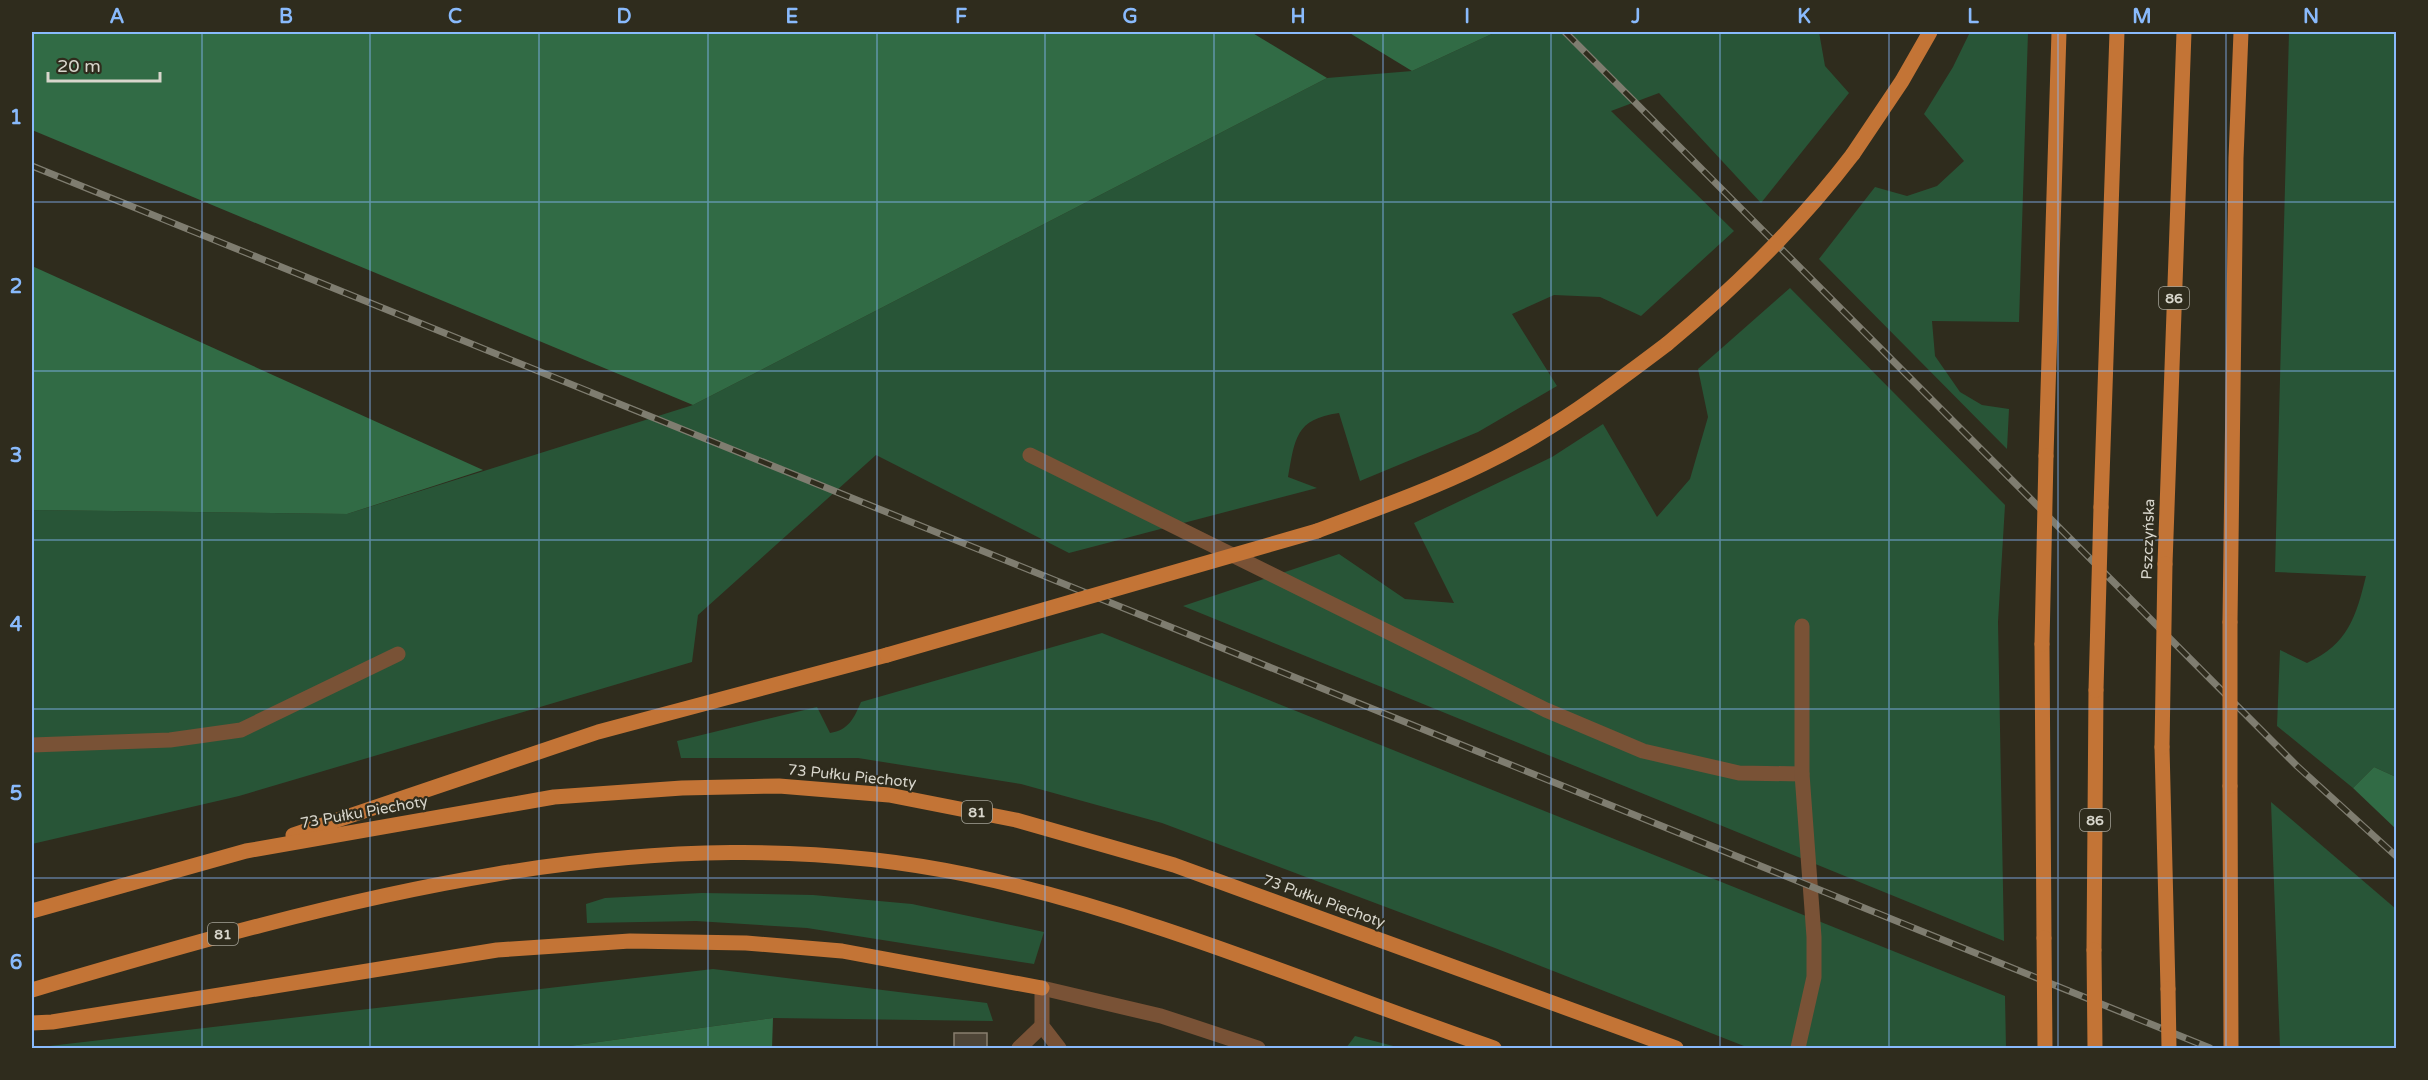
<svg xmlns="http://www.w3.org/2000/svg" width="2428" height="1080" font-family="'Varela Round',sans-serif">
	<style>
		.green { fill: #285537 }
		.forest { fill: #316b45 }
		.building { fill: #4e4537; stroke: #897f6f; stroke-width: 1.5 }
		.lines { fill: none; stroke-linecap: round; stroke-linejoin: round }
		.lane { stroke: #795236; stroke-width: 15 }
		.street { stroke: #795236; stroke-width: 15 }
		.primary { stroke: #c37436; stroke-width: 15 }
		.rail-casing { stroke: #7f7d70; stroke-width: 7 }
		.rail { stroke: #2f2c1d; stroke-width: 4.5; stroke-dasharray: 14; stroke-linecap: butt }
		.primary-bridge { stroke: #c37436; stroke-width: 15 }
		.grid { fill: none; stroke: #89bafc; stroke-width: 1.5; stroke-opacity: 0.55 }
		.labels { text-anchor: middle; stroke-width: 4.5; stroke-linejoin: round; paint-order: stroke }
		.shield { fill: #2f2c1d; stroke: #a5a398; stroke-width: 1.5 }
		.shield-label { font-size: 14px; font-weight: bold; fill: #d8d6cc }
		.street-label { font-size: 15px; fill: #d8d6cc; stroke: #2f2c1d }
		.neatline { fill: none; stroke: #89bafc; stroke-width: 2 }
		.grid-label { font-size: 20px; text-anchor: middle; font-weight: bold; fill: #89bafc }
	</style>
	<rect width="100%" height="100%" fill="#2f2c1d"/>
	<g class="green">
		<path d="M1496 32H1819L1825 66 1849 93 1761 203 1659 93 1611 111 1734 231 1641 316 1600 297 1554 295 1512 314 1557 386 1478 432 1360 481 1339 413C1295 419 1295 439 1288 477L1317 488 1069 553 876 455 698 615 692 662 239 796 32 844V510L347 514 693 405 1327 78 1412 71Z"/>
		<path d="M1970 32H2028L2019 322 1932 321 1935 356 1960 392 1982 405 2009 409 2007 449 1819 259 1875 187 1907 196 1937 186 1964 161 1924 114 1953 67Z"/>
		<path d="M2289 32H2396V777L2374 767 2353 788 2277 726 2280 650 2307 663C2348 644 2356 617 2366 576L2275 572Z"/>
		<path d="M1790 288 2005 505 1998 622 2004 941 1183 606 1339 554 1405 599 1454 603 1414 523 1552 457 1603 424 1657 517 1690 479 1708 417 1698 369Z"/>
		<path d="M1102 633 2005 996 2006 1048H1749L1495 948 1162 823 1021 784 858 758H681L677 741 817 707 830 733C849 730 854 718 861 702Z"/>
		<path d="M2271 802 2396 909V1048H2280Z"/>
		<path d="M702 893 813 895 912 904 1044 932 1034 964 807 928 696 921 587 923 586 904 605 898Z"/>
		<path d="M713 969 987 1003 993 1021 773 1018 555 1048H32Z"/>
		<path d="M1355 1036 1401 1048H1346Z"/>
	</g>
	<g class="forest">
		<path d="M32 32H1251L1327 78 693 405 32 130Z"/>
		<path d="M1348 32H1496L1412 71Z"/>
		<path d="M32 266 483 470 347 514 32 510Z"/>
		<path d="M2374 767 2396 777V829L2353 788Z"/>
		<path d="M773 1018 772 1048H555Z"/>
	</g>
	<rect class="building" x="954" y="1033" width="33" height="15"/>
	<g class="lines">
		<g class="lane">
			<path d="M1030 455 1546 710 1643 751 1739 773 1802 774"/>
			<path d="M32 745 170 740 241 730 398 654"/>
			<path d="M1042 988V1026L1059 1048"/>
			<path d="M1019 1048 1042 1026"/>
			<path d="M1798 1048 1814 977V937L1802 774V626"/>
		</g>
		<path class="street" d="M1042 988 1161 1016 1258 1048"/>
		<g class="primary">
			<path d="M1853 154 1902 81 1930 32"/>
			<path d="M2046 456 2059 32"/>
			<path d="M2101 507 2117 32"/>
			<path d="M1317 531C1373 510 1430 490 1483 464 1549 433 1609 388 1667 344"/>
			<path d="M2165 564 2184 32"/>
			<path d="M2230 622 2236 158 2241 32"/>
			<path d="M2042 644 2044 938"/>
			<path d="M2162 747 2168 989"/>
			<path d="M2230 786 2231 1048"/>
			<path d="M293 835 598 732 887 655"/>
			<path d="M32 911 246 851 554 797 682 788 779 786 889 795 1016 820 1174 865 1676 1048"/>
			<path d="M2094 950 2096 690"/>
			<path d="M32 990C334 901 652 809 969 875 1149 913 1320 988 1494 1048"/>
			<path d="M32 1023 52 1022 497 950 630 941 746 943 842 951 1042 988"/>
		</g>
		<defs>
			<g id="rail">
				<path d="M1565 32 2297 766 2396 856"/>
				<path d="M32 166 2210 1048"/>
			</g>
		</defs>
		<use href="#rail" class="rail-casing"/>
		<use href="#rail" class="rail"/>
		<g class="primary-bridge">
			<path d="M1667 344C1736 287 1798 226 1853 154"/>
			<path d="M2042 644 2046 456"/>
			<path d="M887 655 1317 531"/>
			<path d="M2096 690 2101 507"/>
			<path d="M2162 747 2165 564"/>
			<path d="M2230 786V622"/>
			<path d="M2044 938 2045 1048"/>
			<path d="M2094 950 2095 1048"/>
			<path d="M2168 989 2169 1048"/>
		</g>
	</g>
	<path class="grid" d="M202 32V1048M370 32V1048M539 32V1048M708 32V1048M877 32V1048M1045 32V1048M1214 32V1048M1383 32V1048M1551 32V1048M1720 32V1048M1889 32V1048M2058 32V1048M2226 32V1048M32 202H2396M32 371H2396M32 540H2396M32 709H2396M32 878H2396"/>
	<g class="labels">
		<g class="shield">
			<rect x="2159" y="287" width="30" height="22" rx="4.5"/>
			<rect x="962" y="801" width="30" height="22" rx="4.5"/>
			<rect x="2080" y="809" width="30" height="22" rx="4.5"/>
			<rect x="208" y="923" width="30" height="22" rx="4.5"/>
		</g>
		<g class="shield-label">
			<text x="2174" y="303">86</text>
			<text x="977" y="817">81</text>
			<text x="2095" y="825">86</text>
			<text x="223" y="939">81</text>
		</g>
		<g class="street-label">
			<text transform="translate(2148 539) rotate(-88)" y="5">Pszczyńska</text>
			<text transform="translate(852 776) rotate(6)" y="5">73 Pułku Piechoty</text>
			<text transform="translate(364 812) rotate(-10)" y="5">73 Pułku Piechoty</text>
			<text transform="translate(1324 901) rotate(20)" y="5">73 Pułku Piechoty</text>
		</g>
	</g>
	<rect width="2428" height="1080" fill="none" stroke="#2f2c1d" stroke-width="66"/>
	<path d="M48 72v9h112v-9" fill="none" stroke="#d8d6cc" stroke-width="3"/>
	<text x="57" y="72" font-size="18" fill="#d8d6cc" stroke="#2f2c1d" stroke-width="4.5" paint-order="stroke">20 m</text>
	<rect x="33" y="33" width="2362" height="1014" class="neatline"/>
	<g class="grid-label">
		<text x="117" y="23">A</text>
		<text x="286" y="23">B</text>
		<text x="455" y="23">C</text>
		<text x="624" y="23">D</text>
		<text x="792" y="23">E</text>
		<text x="961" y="23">F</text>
		<text x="1130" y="23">G</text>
		<text x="1298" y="23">H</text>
		<text x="1467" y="23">I</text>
		<text x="1636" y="23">J</text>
		<text x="1804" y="23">K</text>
		<text x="1973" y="23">L</text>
		<text x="2142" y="23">M</text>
		<text x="2311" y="23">N</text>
		<text x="16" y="124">1</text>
		<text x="16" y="293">2</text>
		<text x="16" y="462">3</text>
		<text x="16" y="631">4</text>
		<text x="16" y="800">5</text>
		<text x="16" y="969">6</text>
	</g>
</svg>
